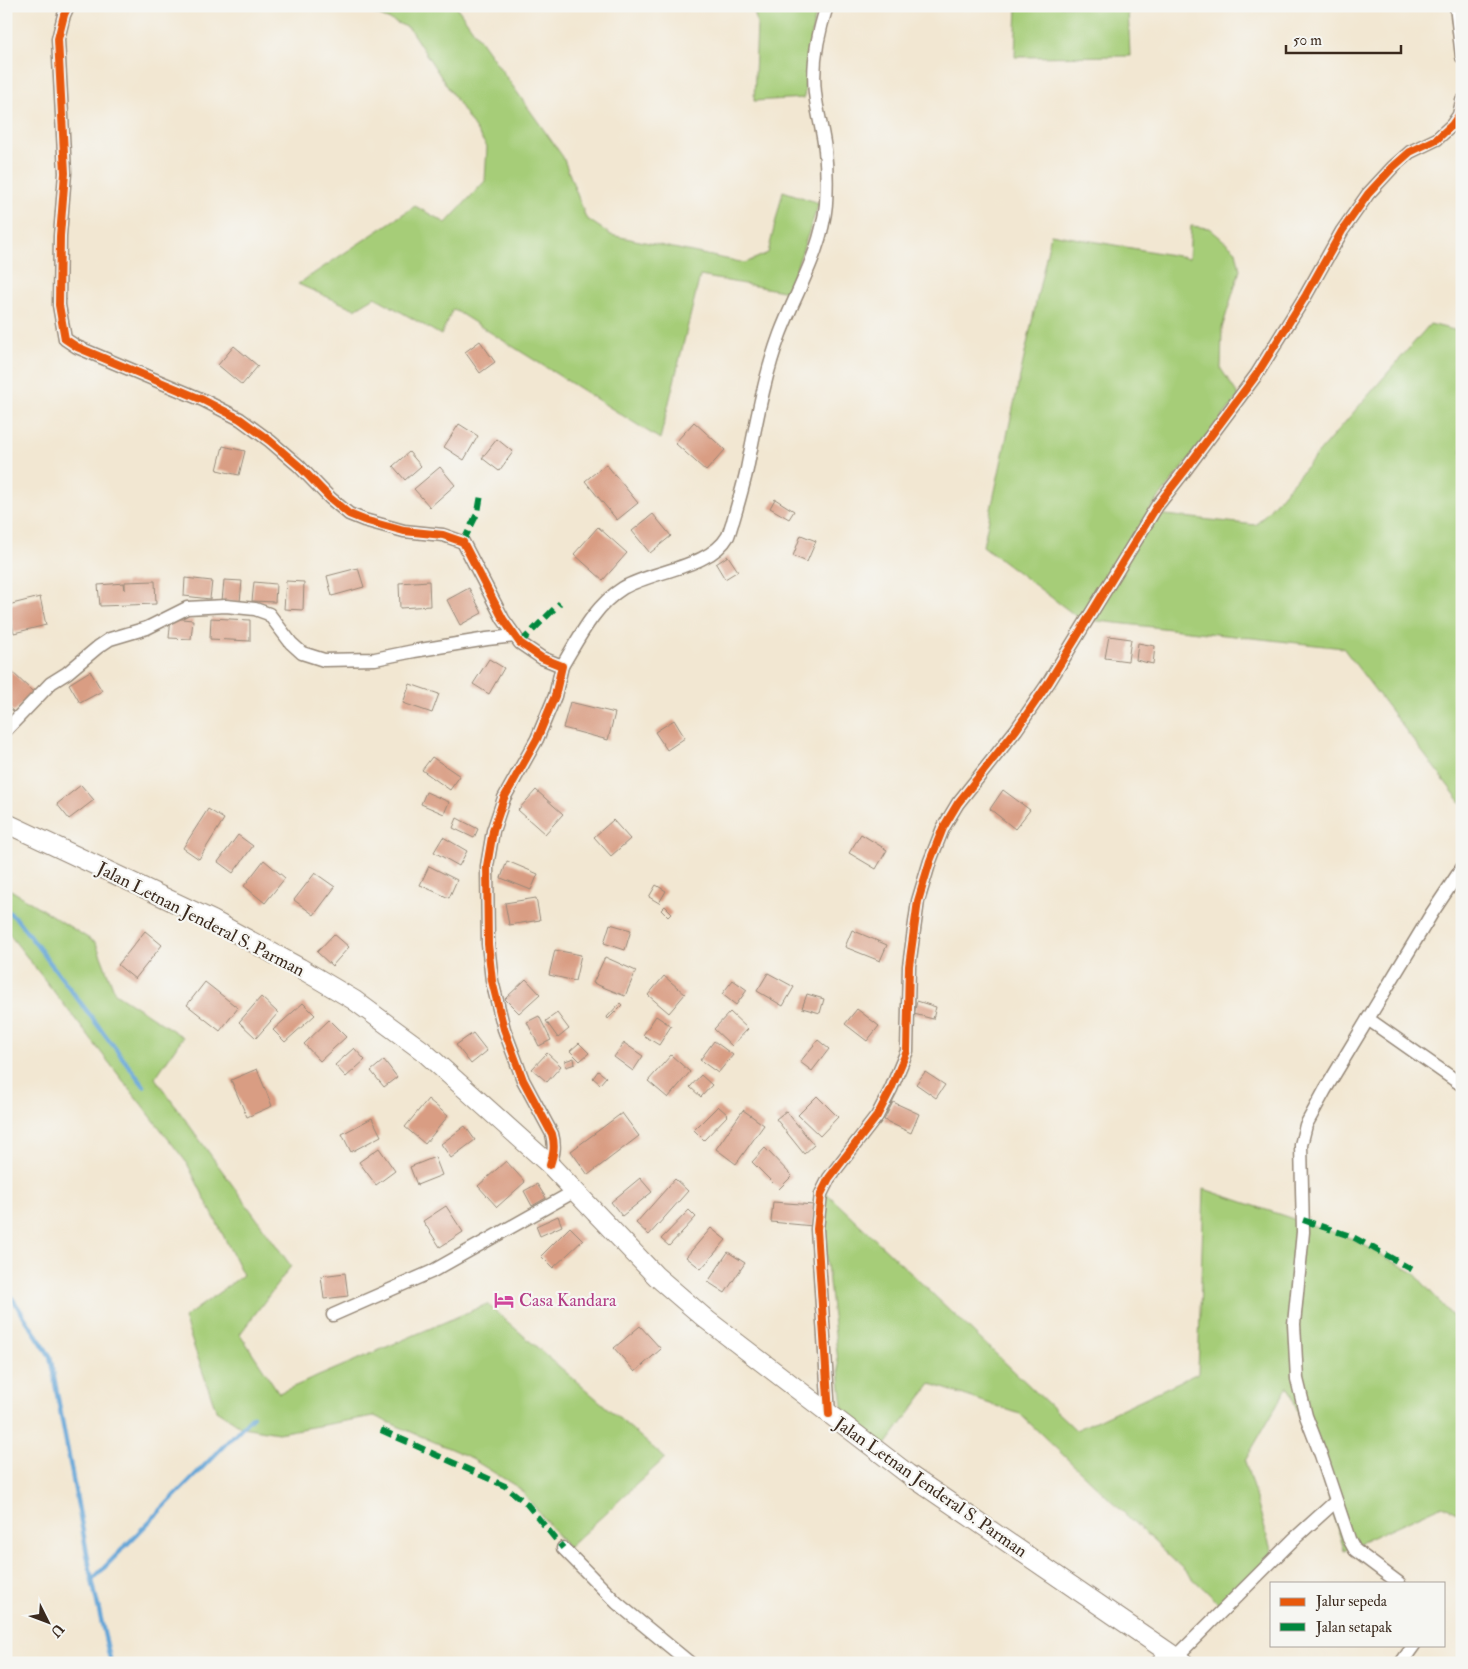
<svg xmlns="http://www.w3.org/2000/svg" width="1468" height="1669" font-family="'IM FELL Double Pica',serif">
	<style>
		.green { fill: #a6cd78; stroke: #707c4b }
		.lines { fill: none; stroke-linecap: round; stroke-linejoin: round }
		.stream { stroke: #63a5d7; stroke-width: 4.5 }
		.building { fill: #d99d83 }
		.street-casing { stroke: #968878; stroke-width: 15 }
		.secondary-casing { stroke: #968878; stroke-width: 21 }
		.street { stroke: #fff; stroke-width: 12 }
		.secondary { stroke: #fff; stroke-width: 19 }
		.quiet { stroke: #00873e; stroke-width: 6; stroke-dasharray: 12 6; stroke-linecap: butt }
		.cycleway-casing { stroke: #f6f6f2; stroke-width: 11 }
		.cycleway { stroke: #e8590c; stroke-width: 8 }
		.labels { text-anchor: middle; stroke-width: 4.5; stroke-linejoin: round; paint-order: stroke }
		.street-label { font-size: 18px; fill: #3b2a1e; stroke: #f6f6f2 }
		.hotel-label { font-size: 18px; fill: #b23c85; stroke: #f6f6f2; text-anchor: start }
	</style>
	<rect width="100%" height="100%" fill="#f6f6f2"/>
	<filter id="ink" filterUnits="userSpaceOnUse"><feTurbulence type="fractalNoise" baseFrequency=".02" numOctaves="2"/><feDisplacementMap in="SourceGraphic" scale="10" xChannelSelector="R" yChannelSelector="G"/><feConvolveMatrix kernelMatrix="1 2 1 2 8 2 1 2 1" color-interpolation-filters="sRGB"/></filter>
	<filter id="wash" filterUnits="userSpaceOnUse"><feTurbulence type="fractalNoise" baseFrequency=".0096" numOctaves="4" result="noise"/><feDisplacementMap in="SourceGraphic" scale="20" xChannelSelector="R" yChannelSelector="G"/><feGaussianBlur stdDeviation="1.12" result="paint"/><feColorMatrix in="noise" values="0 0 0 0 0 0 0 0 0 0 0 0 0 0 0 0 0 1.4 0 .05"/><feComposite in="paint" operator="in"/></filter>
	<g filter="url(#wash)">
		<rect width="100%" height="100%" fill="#f2e7d2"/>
		<g class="green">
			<path d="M382 6H456L563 157 586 218 611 235 745 263 768 253 783 191 819 203 788 292 700 276 660 439 453 309 441 335 375 297 355 309 298 284 415 206 446 223 485 181 487 147 409 28 364 9Z"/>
			<path d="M753 6H819L813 25 804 98 754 101 757 24Z"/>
			<path d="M1017 6H1128L1130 56 1015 57Z"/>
			<path d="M1191 226 1209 228 1236 251 1240 270 1222 328 1221 369 1239 396 1147 513 1256 525 1430 324 1462 332V804L1343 648 1080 619 983 546 1051 234 1189 258Z"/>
			<path d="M6 887 96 943 115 993 183 1037 155 1078 291 1266 240 1334 279 1393 487 1304 665 1458 568 1548 519 1488 467 1456 374 1416 278 1433 242 1427 216 1410 184 1318 243 1275 187 1163 6 930Z"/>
			<path d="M818 1185 1076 1430 1198 1373 1204 1189 1353 1239 1414 1273 1462 1327V1515L1443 1505 1344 1550 1322 1474 1288 1386 1245 1461 1272 1553 1225 1609 1020 1414 931 1384 877 1457 846 1432Z"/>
		</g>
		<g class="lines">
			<g class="stream">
				<path d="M6 910 16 918 144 1086"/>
				<path d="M6 1289 50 1356 92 1580 111 1663"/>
				<path d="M92 1580 253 1416"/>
			</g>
		</g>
		<g id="blocks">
			<g class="building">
				<path d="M480 341 495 362 480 373 465 352Z"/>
				<path d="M234 346 258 366 242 385 218 365Z"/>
				<path d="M694 422 725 450 706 471 675 443Z"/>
				<path d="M459 424 478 436 464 460 444 447Z"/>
				<path d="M497 439 513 452 499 471 482 458Z"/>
				<path d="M223 446 245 451 239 475 217 470Z"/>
				<path d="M409 452 421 466 405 480 393 466Z"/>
				<path d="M606 464 638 503 617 520 585 481Z"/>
				<path d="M440 467 455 485 430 507 414 489Z"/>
				<path d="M775 499 794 511 789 519 770 508Z"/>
				<path d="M653 514 671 536 650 553 632 531Z"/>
				<path d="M598 527 627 553 603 580 574 554Z"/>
				<path d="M801 535 816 541 807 562 793 556Z"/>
				<path d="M728 556 738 571 725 579 716 564Z"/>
				<path d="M358 568 364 587 332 596 327 576Z"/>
				<path d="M185 578 212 581 210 599 184 596Z"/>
				<path d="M224 580 242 581 240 602 222 601Z"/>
				<path d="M155 581 156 604 100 606 98 585 124 583 125 590V582Z"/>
				<path d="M286 581 304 582 303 610 284 609Z"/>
				<path d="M429 581 430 606 400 608 399 583Z"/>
				<path d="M254 582 276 584 275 602 252 601Z"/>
				<path d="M469 588 482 613 460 625 447 600Z"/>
				<path d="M40 597 46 625 14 633 8 605Z"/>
				<path d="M171 618 193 620 191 639 169 638Z"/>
				<path d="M211 618 250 620V641L210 639Z"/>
				<path d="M1109 636 1131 639 1128 661 1105 658Z"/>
				<path d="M1138 643 1155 646 1153 664 1136 660Z"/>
				<path d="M489 659 504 668 489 694 473 684Z"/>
				<path d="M9 669 33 692 14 712 6 705V673Z"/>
				<path d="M90 671 102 691 80 703 69 684Z"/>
				<path d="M410 684 439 694 432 713 403 703Z"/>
				<path d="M570 702 615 713 608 740 563 728Z"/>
				<path d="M674 720 685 738 667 750 655 732Z"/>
				<path d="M432 757 460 776 450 790 422 770Z"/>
				<path d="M81 785 94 800 69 819 57 804Z"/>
				<path d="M536 790 563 814 545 834 518 810Z"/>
				<path d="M1003 790 1030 810 1015 829 990 809Z"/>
				<path d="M426 792 449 802 444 814 421 804Z"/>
				<path d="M208 809 224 819 199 859 183 848Z"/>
				<path d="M457 818 478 829 474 838 453 828Z"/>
				<path d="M613 820 630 839 611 856 594 837Z"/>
				<path d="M861 834 887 850 876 869 849 853Z"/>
				<path d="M238 835 253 846 233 873 218 862Z"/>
				<path d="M443 837 467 851 459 866 434 852Z"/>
				<path d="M264 860 285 878 265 903 244 886Z"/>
				<path d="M507 861 538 874 531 890 501 878Z"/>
				<path d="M429 866 457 880 449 898 420 885Z"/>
				<path d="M315 873 335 887 314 915 294 900Z"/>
				<path d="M656 885 666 891 659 903 649 897Z"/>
				<path d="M536 898 540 920 509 925 505 903Z"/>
				<path d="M665 906 672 913 668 917 661 910Z"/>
				<path d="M610 924 631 930 625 950 604 943Z"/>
				<path d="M852 930 887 945 880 961 845 947Z"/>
				<path d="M145 931 162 945 135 979 118 965Z"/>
				<path d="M334 934 349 947 332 966 317 952Z"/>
				<path d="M555 950 581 955 575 981 549 975Z"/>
				<path d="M605 957 636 971 625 996 593 983Z"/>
				<path d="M768 973 794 987 783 1006 757 991Z"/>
				<path d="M664 976 685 994 669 1013 648 995Z"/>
				<path d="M526 979 540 994 519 1013 505 999Z"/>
				<path d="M733 980 747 990 736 1005 722 994Z"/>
				<path d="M205 982 238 1008 220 1031 187 1005Z"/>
				<path d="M807 994 824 999 820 1013 802 1008Z"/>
				<path d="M261 997 278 1013 256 1038 239 1022Z"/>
				<path d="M917 1001 936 1007 933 1019 914 1014Z"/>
				<path d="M303 1003 315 1015 285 1042 273 1030Z"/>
				<path d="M620 1003 622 1005 608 1019 607 1017Z"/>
				<path d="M857 1009 879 1026 867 1041 845 1024Z"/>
				<path d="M730 1012 748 1029 732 1046 714 1029Z"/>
				<path d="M557 1013 569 1029 558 1038 546 1021Z"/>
				<path d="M539 1016 551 1040 539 1046 527 1022Z"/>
				<path d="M656 1016 671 1026 659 1045 643 1035Z"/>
				<path d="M329 1020 346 1037 320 1061 304 1044Z"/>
				<path d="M473 1033 487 1051 471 1064 456 1045Z"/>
				<path d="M818 1040 829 1049 812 1071 800 1062Z"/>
				<path d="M714 1041 733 1055 718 1073 700 1060Z"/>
				<path d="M579 1043 589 1053 580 1061 570 1051Z"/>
				<path d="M624 1043 643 1056 633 1071 614 1057Z"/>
				<path d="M354 1048 365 1060 346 1077 335 1065Z"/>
				<path d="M547 1053 561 1066 547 1082 532 1069Z"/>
				<path d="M671 1055 690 1072 668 1098 648 1081Z"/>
				<path d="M574 1058 575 1064 566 1067 565 1061Z"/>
				<path d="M384 1060 397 1077 384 1087 371 1071Z"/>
				<path d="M257 1069 272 1106 247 1117 231 1080Z"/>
				<path d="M598 1071 606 1077 600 1084 593 1078Z"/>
				<path d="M925 1072 945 1085 936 1098 916 1084Z"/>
				<path d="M701 1075 712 1085 701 1097 690 1087Z"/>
				<path d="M817 1096 838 1117 820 1136 798 1115Z"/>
				<path d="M428 1099 448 1116 425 1144 405 1127Z"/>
				<path d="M893 1102 919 1114 911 1133 884 1120Z"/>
				<path d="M718 1106 728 1115 704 1140 694 1130Z"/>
				<path d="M743 1110 764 1125 736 1164 716 1149Z"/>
				<path d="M786 1111 814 1145 804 1154 776 1119Z"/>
				<path d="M622 1113 639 1136 588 1175 571 1151Z"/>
				<path d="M372 1118 381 1136 351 1152 342 1134Z"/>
				<path d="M465 1126 475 1140 451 1158 441 1144Z"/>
				<path d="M379 1148 395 1171 376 1185 359 1162Z"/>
				<path d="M765 1148 792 1176 779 1189 752 1162Z"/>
				<path d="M435 1157 442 1175 417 1185 410 1167Z"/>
				<path d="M506 1161 525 1182 497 1207 478 1186Z"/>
				<path d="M640 1178 652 1192 622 1216 611 1202Z"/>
				<path d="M675 1179 688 1191 649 1235 636 1223Z"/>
				<path d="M537 1184 546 1198 532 1206 524 1191Z"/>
				<path d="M773 1202 814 1205 813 1226 771 1222Z"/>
				<path d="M446 1206 463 1232 440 1247 423 1221Z"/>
				<path d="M689 1210 696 1217 669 1246 661 1239Z"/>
				<path d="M558 1216 562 1226 540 1236 536 1226Z"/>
				<path d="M570 1227 583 1240 553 1268 541 1256Z"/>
				<path d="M711 1228 726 1240 701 1269 686 1257Z"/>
				<path d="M728 1252 745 1263 725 1293 708 1282Z"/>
				<path d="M345 1273 348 1296 324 1299 321 1276Z"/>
				<path d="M640 1326 661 1349 635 1372 614 1348Z"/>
			</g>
		</g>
	</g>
	<g filter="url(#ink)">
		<use href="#blocks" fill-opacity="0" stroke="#968878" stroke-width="1"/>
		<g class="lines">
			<defs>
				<g id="street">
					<path d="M68 6 64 15 58 39 65 173 60 236 59 305 65 339 77 347 203 400 240 419 270 441 299 466 330 498 349 514 364 520 404 531 443 535 463 542 503 619 520 643 542 658 562 666 555 696 537 739 504 798 493 831 487 866 488 944 492 981 504 1029 523 1080 552 1134C555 1145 554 1153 550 1165"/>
					<path d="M1456 6 1462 57"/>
					<path d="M562 666C579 638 594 606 623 588 653 570 710 568 728 536 730 531 731 526 733 521 738 504 743 487 747 469 756 424 764 377 780 334 796 292 822 250 826 204 827 186 827 168 825 150 823 131 817 112 815 93 812 65 818 33 827 6"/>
					<path d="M6 730 51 683 67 673 98 647 110 639 147 628 187 608 226 606 255 609 269 614 291 643 302 653 324 660 375 659 414 651 487 639 515 636"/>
					<path d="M1368 1019 1462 1085"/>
					<path d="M333 1315 431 1272 575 1191"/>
					<path d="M829 1414 817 1229 821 1194 829 1178 877 1116 891 1089 907 1051 909 966 918 901 930 861 943 828 958 803 1016 730 1049 682 1157 506 1186 469 1257 374 1306 295 1342 231 1368 194 1393 167 1410 152 1437 139 1452 125 1459 115 1462 101"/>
					<path d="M563 1548 617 1603 690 1663"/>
					<path d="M1399 1583 1355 1550 1349 1539 1321 1455 1306 1416 1297 1379 1294 1324 1303 1232 1301 1145 1306 1125 1325 1090 1432 913 1462 868"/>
					<path d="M1176 1657 1294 1539 1336 1501"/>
					<path d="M1157 1663 1168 1651"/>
					<path d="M1401 1663 1414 1645"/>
				</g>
				<path id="secondary" d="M6 823 212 920 300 968 354 1000 423 1051 550 1165 656 1276 707 1320 908 1474 1184 1663"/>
			</defs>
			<use href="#street" class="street-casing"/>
			<use href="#secondary" class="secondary-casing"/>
			<use href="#street" class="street"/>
			<use href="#secondary" class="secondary"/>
			<g class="quiet">
				<path d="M463 542 478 512 481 495"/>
				<path d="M520 643 560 603"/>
				<path d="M1303 1220 1353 1237 1413 1270"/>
				<path d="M381 1430 505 1486 526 1503 563 1548"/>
			</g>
			<defs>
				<g id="cycleway">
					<path d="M68 6 64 15 58 39 65 173 60 236 59 305 65 339 77 347 203 400 240 419 270 441 299 466 330 498 349 514 364 520 404 531 443 535 463 542 503 619 520 643 542 658 562 666 555 696 537 739 504 798 493 831 487 866 488 944 492 981 504 1029 523 1080 552 1134C555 1145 554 1153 550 1165"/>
					<path d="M829 1414 817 1229 821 1194 829 1178 877 1116 891 1089 907 1051 909 966 918 901 930 861 943 828 958 803 1016 730 1049 682 1157 506 1186 469 1257 374 1306 295 1342 231 1368 194 1393 167 1410 152 1437 139 1452 125 1459 115 1462 101"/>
				</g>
			</defs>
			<use href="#cycleway" class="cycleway-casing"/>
			<use href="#cycleway" class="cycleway"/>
		</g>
	</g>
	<defs>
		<symbol id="hotel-bare" viewBox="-9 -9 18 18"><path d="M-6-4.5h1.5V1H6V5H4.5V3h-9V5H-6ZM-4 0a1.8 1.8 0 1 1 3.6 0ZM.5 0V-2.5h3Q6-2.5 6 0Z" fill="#d1479c" stroke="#f6f6f2" stroke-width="2.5" paint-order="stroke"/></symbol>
	</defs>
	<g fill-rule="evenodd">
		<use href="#hotel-bare" x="490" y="1286" width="28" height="28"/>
	</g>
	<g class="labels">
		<g class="street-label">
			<text transform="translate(201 919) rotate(27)" y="6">Jalan Letnan Jenderal S. Parman</text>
			<text transform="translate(931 1487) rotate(35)" y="6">Jalan Letnan Jenderal S. Parman</text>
		</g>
		<g class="hotel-label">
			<text x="519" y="1306">Casa Kandara</text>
		</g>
	</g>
	<rect width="1468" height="1669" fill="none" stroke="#f6f6f2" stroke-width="25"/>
	<rect x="1270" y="1582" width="175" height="65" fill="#f6f6f2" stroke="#aba49d"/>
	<rect x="1280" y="1598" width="25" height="8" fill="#e8590c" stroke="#aba49d"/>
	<text x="1316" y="1606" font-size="15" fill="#3b2a1e">Jalur sepeda</text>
	<rect x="1280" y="1623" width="25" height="8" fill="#00873e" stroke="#aba49d"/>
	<text x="1316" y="1632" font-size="15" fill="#3b2a1e">Jalan setapak</text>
	<g transform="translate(48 1622) rotate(132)" stroke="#f6f6f2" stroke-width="4" paint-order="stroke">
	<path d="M0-4L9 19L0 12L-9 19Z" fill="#3b2a1e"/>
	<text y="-8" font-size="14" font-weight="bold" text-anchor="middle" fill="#3b2a1e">U</text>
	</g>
	<path d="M1286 45v8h115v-8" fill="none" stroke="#3b2a1e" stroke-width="2.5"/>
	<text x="1293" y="45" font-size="15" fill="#3b2a1e" stroke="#f6f6f2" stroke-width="4" paint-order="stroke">50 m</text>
</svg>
